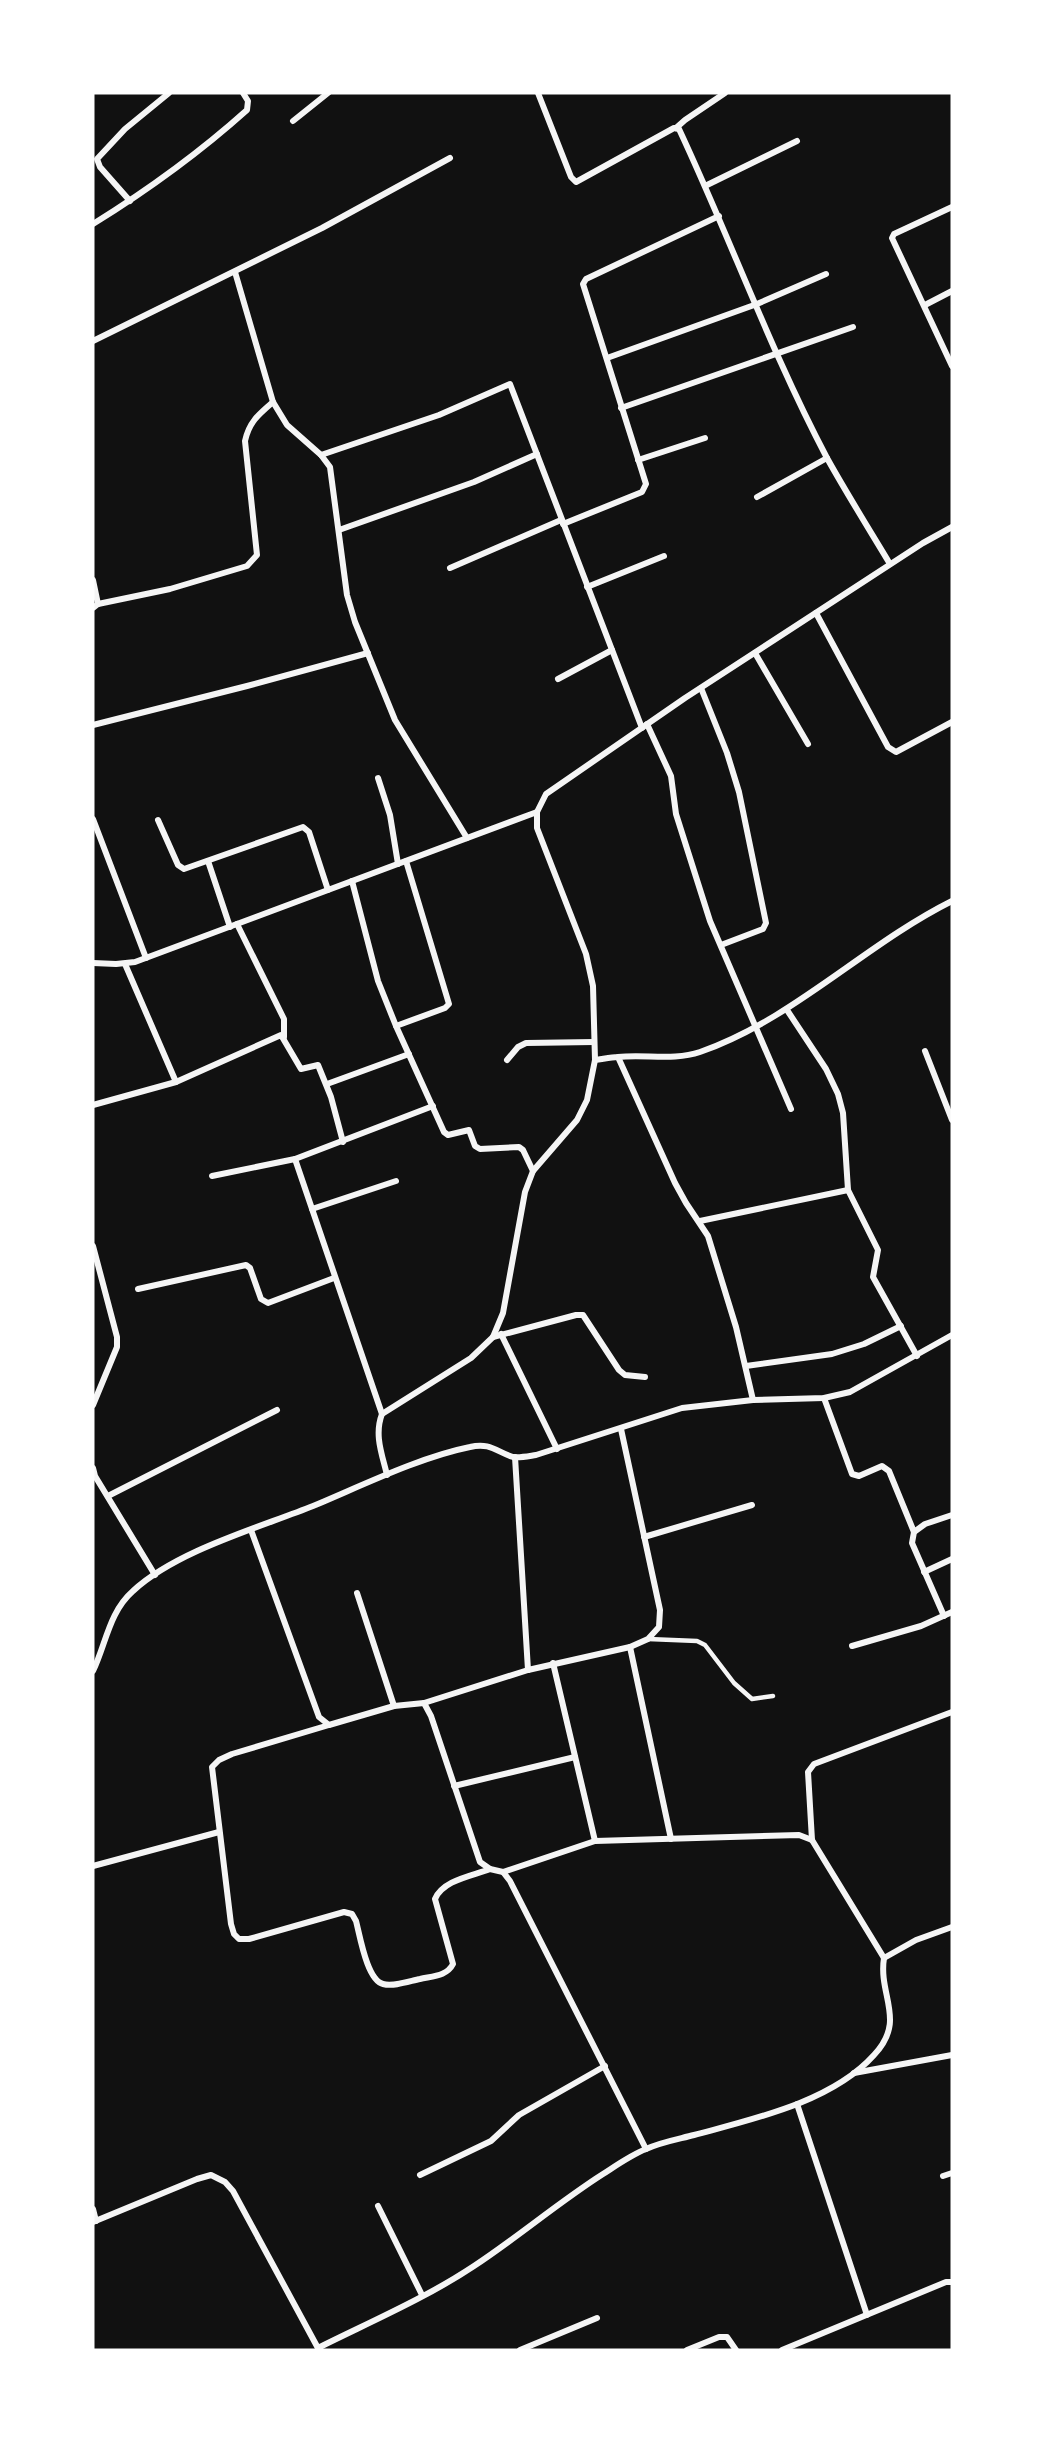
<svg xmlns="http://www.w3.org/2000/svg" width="1045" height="2443" font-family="'Sofia Sans Condensed',sans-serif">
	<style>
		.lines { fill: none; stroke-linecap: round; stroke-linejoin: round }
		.service { stroke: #f5f5f5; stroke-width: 4.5 }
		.minor { stroke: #f5f5f5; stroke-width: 6 }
	</style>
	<rect width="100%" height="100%" fill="#111"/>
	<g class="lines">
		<path class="service" d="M648 1639 697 1641 705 1645 734 1683 752 1699 773 1696"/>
		<g class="minor">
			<path d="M538 93 571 177 576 182 674 128 679 129C730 238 771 352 827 458 847 494 869 529 890 564"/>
			<path d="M293 121 328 93"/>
			<path d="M676 128 685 120 725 93"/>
			<path d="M705 186 797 141"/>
			<path d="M130 201 100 167 97 159 125 129 169 93"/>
			<path d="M952 207 894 234 892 238 952 366"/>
			<path d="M93 224C148 190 199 153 247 110L248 101 243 93"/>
			<path d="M235 272 273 402 287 425 321 455 330 467 347 595 355 622 395 720 467 838"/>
			<path d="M925 305 952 291"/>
			<path d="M93 341 322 228 450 158"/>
			<path d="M607 358 757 304 826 274"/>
			<path d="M621 408 853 327"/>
			<path d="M321 455 439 415 510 384 642 728"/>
			<path d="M638 460 705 438"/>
			<path d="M757 497 827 458"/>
			<path d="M563 524 642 492 646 484 583 284 586 279 719 216"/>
			<path d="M339 530 474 482 537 454"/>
			<path d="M450 568 561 520"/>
			<path d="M93 580 98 604"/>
			<path d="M587 587 664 556"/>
			<path d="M93 608 98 604 170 589 247 566 257 555 245 441C249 422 259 414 273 402"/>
			<path d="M816 613 888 747 896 752 952 722"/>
			<path d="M755 653 808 744"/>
			<path d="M558 679 612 650"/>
			<path d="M701 688 727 753 739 792 766 923 763 929 721 945"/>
			<path d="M647 724 671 776 676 814 710 921 791 1109"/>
			<path d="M93 725 247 686 368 653"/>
			<path d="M378 778 390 815 398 864"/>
			<path d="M93 819 146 958"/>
			<path d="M158 820 178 865 184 869 303 827 309 832 328 890"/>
			<path d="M208 861 230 927"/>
			<path d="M352 881 378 981 396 1026 444 1132 448 1135 469 1130 475 1146 480 1149 519 1147 523 1150 533 1171"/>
			<path d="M237 924 284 1019V1037"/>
			<path d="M93 963 116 964 135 962 537 812"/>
			<path d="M125 964 176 1082"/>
			<path d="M787 1010 826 1069 838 1094 843 1113 848 1190 878 1250 873 1277 917 1356"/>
			<path d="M396 1026 445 1008 449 1004 406 861"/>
			<path d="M925 1051 952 1120"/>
			<path d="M618 1057 675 1183 686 1203 708 1236 736 1327 753 1400"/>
			<path d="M507 1060 518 1047 526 1043 594 1042"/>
			<path d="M595 1060 593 986 586 954 537 828V812L546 794 685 698 923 543 952 527"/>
			<path d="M327 1084 409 1054"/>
			<path d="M93 1105 176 1082 281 1035 301 1069 318 1065 331 1097 343 1142"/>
			<path d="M295 1159 382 1414"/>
			<path d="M212 1176 295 1159 433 1106"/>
			<path d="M312 1209 396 1181"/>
			<path d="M700 1221 848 1190"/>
			<path d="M93 1246 117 1337V1347L93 1405"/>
			<path d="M138 1289 246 1265 250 1268 261 1299 268 1303 334 1278"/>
			<path d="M501 1334 557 1449"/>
			<path d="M493 1337 576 1315H583L619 1370 625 1375 645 1377"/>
			<path d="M746 1366 832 1354 864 1344 901 1326"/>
			<path d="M824 1398 852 1474 859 1476 882 1466 889 1471 914 1532"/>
			<path d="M515 1457 528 1670"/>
			<path d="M93 1468 95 1476 155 1575"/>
			<path d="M387 1475C382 1454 374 1435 382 1414L471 1358 493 1337 503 1313 525 1192 533 1171 577 1120 587 1100 595 1060C603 1059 611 1057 618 1057 645 1054 674 1061 700 1052 794 1019 864 945 952 901"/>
			<path d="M108 1496 277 1410"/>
			<path d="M251 1530 319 1717 329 1725 394 1706 424 1703 431 1716 480 1862 490 1869 503 1872 510 1881 646 2149"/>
			<path d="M644 1537 752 1505"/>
			<path d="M924 1572 952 1559"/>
			<path d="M357 1593 394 1706"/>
			<path d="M944 1616 912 1543 914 1532 925 1524 952 1515"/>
			<path d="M852 1646 921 1626 952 1612"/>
			<path d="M630 1647 671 1839"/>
			<path d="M553 1663 595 1841"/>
			<path d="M93 1671C106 1644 109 1612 133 1591 176 1551 258 1528 313 1506 361 1486 420 1457 470 1447 490 1442 497 1452 513 1457 520 1458 529 1456 536 1455L682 1408 753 1400 824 1398 850 1392 952 1335"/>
			<path d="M424 1703 528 1670 630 1647 648 1639 659 1627 660 1610 621 1429"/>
			<path d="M329 1725 232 1754 219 1760 212 1767 231 1924 234 1934 239 1939H249L344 1912 352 1914 356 1921C360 1936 367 1980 383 1984 394 1987 410 1981 420 1979 433 1976 447 1976 453 1964L435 1899C443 1880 472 1876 490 1869"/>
			<path d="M454 1786 575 1757"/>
			<path d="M812 1840 808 1772 814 1764 952 1712"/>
			<path d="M93 1866 219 1832"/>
			<path d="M503 1872 595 1841 799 1835 812 1840 884 1958"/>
			<path d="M854 2073 952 2055"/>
			<path d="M797 2104 867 2315"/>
			<path d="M420 2175 491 2141 519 2115 605 2066"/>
			<path d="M943 2176 952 2173"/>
			<path d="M378 2206 422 2295"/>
			<path d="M93 2209 96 2221"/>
			<path d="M93 2222 197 2179 211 2175 225 2182 233 2191 319 2350"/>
			<path d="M318 2348C370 2322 426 2298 474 2266 518 2237 559 2202 603 2174 617 2165 631 2155 646 2149 661 2142 679 2139 694 2135 753 2119 832 2102 874 2055 907 2020 878 1996 884 1958L916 1940 952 1927"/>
			<path d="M520 2350 597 2318"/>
			<path d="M687 2350 719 2337H727L736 2350"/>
			<path d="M782 2350 946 2282H952"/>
		</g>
	</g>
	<rect width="1045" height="2443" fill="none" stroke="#ffffff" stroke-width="189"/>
</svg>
